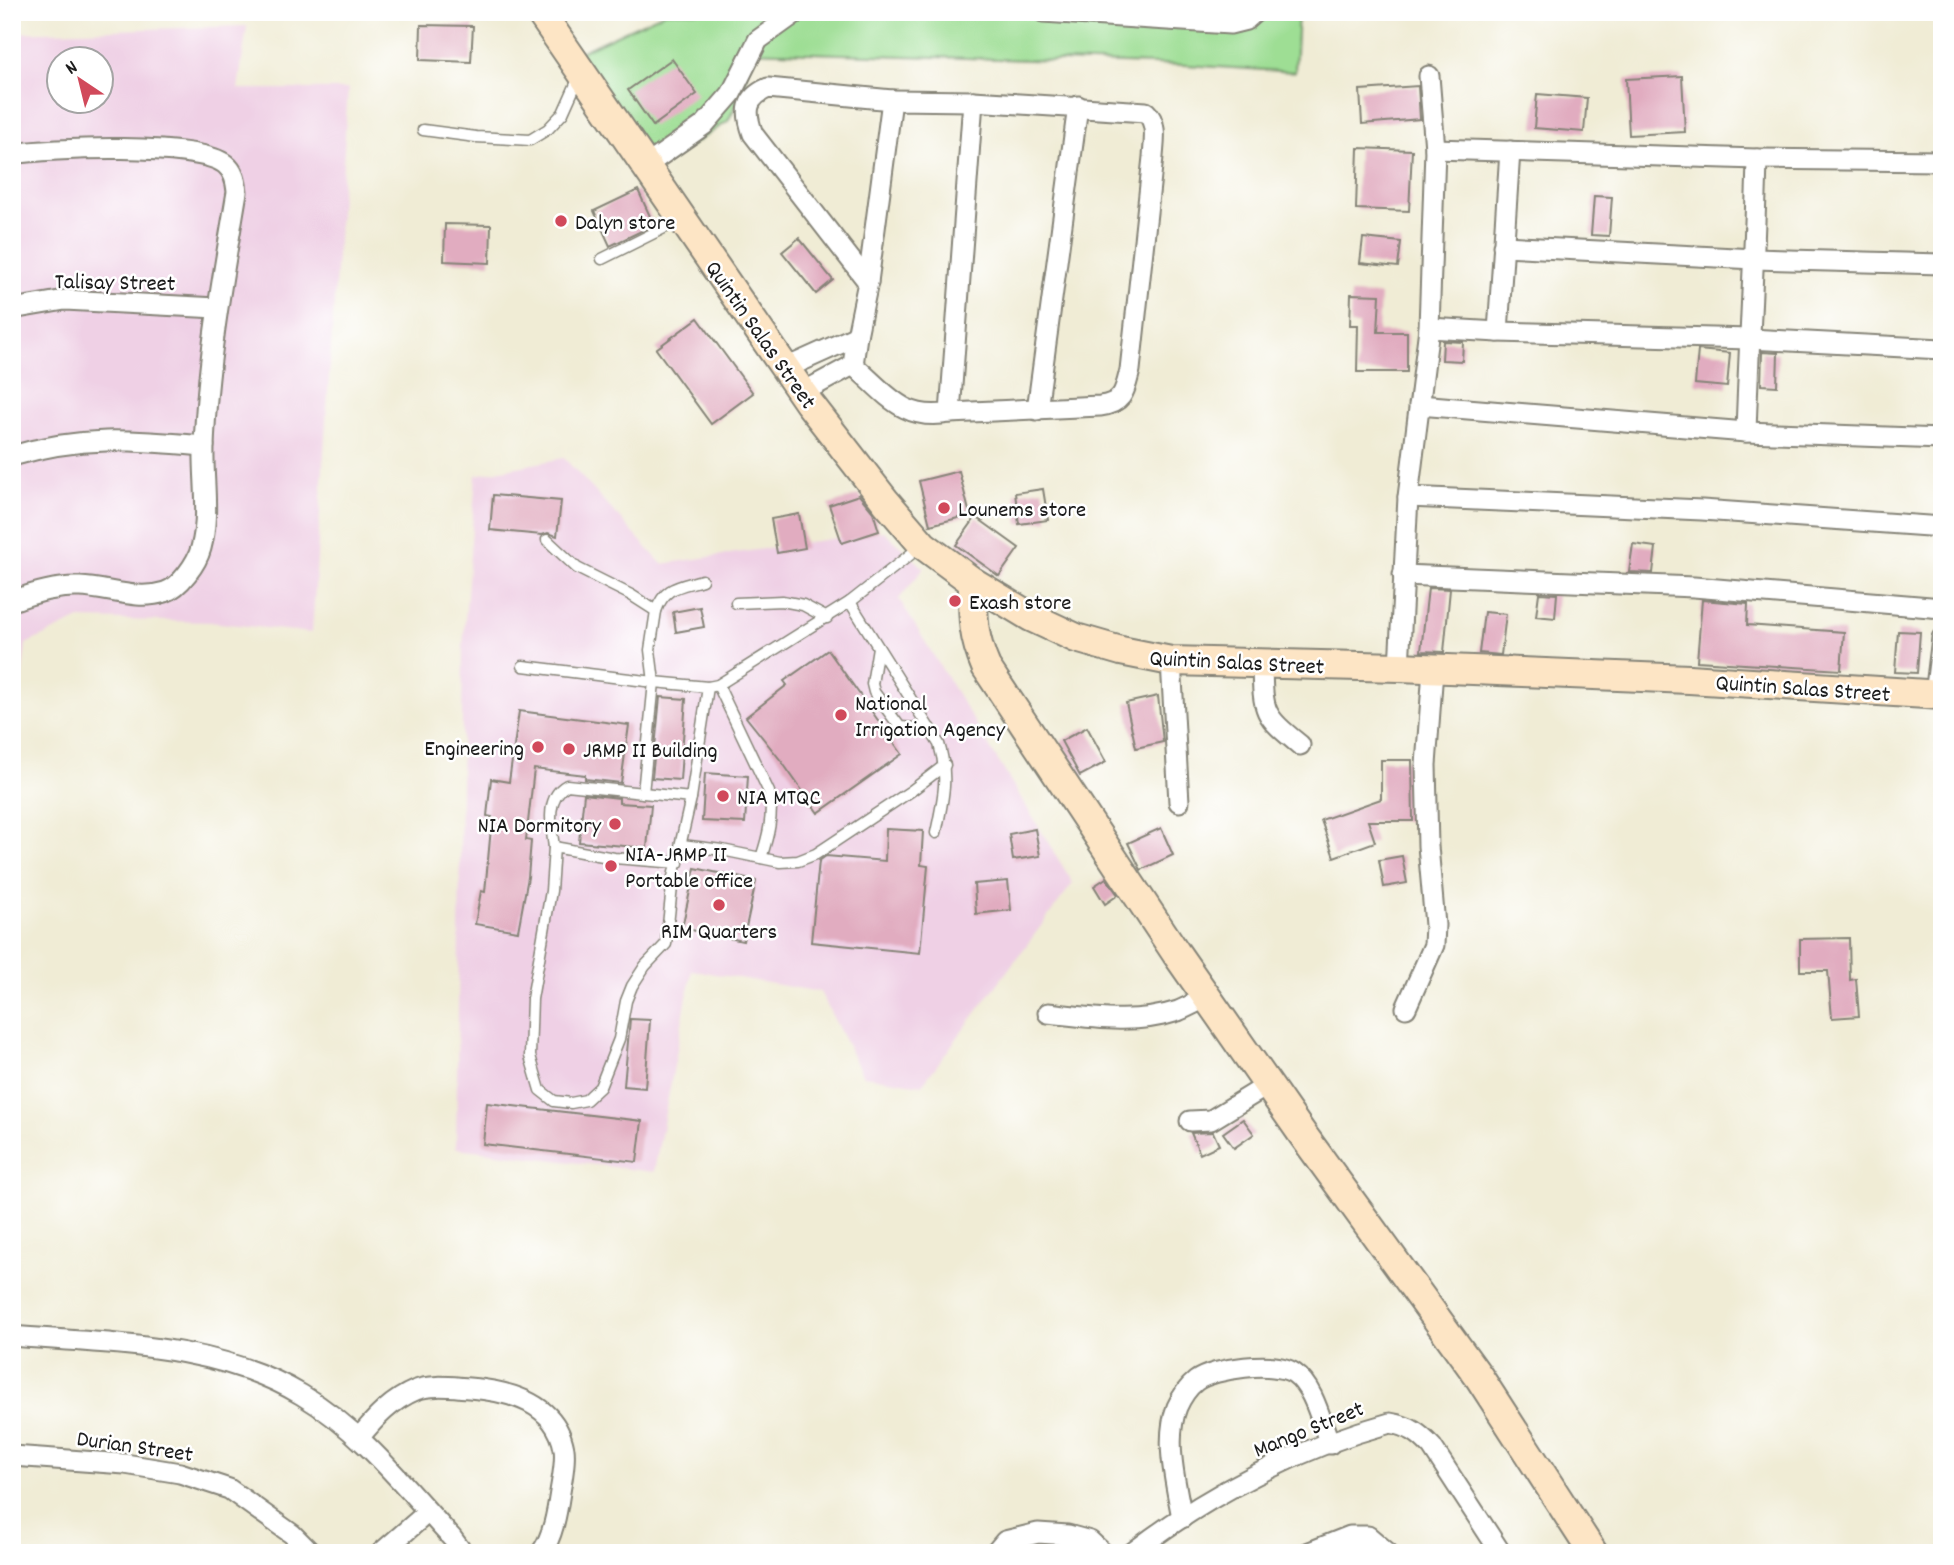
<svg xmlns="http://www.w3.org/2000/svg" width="1954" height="1565" font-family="Dekko,sans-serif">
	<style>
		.built { fill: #efd0e5; fill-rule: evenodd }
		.green { fill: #9ede94; stroke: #5d7d58; stroke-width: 2 }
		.building { fill: #e1acc0 }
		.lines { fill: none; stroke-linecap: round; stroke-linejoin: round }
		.lane-casing { stroke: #868478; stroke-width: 13 }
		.street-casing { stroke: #868478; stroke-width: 23 }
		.secondary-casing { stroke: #868478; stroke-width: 32 }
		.lane { stroke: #fff; stroke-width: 10 }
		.street { stroke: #fff; stroke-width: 19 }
		.secondary { stroke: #fde5c5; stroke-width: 28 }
		.poi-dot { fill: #d1495b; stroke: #fff; stroke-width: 2.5 }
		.labels { text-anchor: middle; stroke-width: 5; stroke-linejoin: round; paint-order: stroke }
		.poi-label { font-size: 23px; fill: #1c1c1c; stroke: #fff; text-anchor: start }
		.street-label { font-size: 23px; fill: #1c1c1c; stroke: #fff }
	</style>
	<rect width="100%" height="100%" fill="#fff"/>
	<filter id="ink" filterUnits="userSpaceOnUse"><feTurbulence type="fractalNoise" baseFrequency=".0143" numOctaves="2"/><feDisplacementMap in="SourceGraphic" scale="14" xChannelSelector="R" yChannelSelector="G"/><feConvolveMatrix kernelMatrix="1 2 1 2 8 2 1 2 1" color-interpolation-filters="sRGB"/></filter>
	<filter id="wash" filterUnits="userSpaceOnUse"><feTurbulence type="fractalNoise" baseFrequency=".00686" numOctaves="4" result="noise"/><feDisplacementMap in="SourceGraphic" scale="28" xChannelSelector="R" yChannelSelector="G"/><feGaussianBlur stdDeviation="1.57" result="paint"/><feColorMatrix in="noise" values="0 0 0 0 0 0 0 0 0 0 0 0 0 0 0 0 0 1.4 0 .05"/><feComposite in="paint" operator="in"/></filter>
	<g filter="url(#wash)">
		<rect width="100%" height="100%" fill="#f0ecd5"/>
		<g class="built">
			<path d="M247 26 238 89H348L312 633 210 622 80 619 26 644 12 764V33ZM60 60H102V102H60Z"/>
			<path d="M564 458 662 564 884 531 924 568 899 599 1073 883 922 1085 863 1076 820 992 692 970 654 1172 456 1148 463 647 476 475Z"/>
		</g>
		<path class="green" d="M666 12H1298L1295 72 1185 65 746 51V85L728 121 660 166 578 53Z"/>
		<g id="blocks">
			<g class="building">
				<path d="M421 25 473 26 471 62 420 60Z"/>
				<path d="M672 59 697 94 653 126 628 90Z"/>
				<path d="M1682 76 1685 132 1629 135 1626 79Z"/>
				<path d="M1418 86 1420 119 1362 124 1360 90Z"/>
				<path d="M1537 94 1587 98 1584 132 1534 128Z"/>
				<path d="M1358 148 1412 150 1409 211 1356 209Z"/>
				<path d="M638 190 654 225 610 246 594 211Z"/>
				<path d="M1594 196 1612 197 1609 236 1591 235Z"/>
				<path d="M445 224 491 225 490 263 444 261Z"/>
				<path d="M799 238 833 280 816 294 782 252Z"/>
				<path d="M1363 238 1401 242 1398 267 1360 263Z"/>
				<path d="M1351 294 1380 295 1378 332H1407V372H1357L1358 325H1350Z"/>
				<path d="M698 318 753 393 711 424 656 349Z"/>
				<path d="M1443 341 1463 342 1462 361 1442 360Z"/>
				<path d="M1698 350 1730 353 1727 387 1695 384Z"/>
				<path d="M1762 352 1778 353 1777 386 1761 385Z"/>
				<path d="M959 471 970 515 930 525 919 481Z"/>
				<path d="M1043 489 1048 520 1019 524 1015 493Z"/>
				<path d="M493 495 561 501 557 536 548 533 542 535 490 530Z"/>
				<path d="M859 495 873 512 879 531 842 543 829 505Z"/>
				<path d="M799 514 805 548 777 553 771 519Z"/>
				<path d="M976 517 1019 548 999 576 956 545Z"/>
				<path d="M1633 544 1656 547 1653 573 1629 572Z"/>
				<path d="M1428 588 1450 589 1444 652 1421 651Z"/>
				<path d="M1539 593 1557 594 1555 618 1536 616Z"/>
				<path d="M1702 600 1748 604 1747 625 1844 632 1841 670 1697 661Z"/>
				<path d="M700 607 704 627 676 632 673 612Z"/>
				<path d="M1484 612 1506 614 1501 655 1479 653Z"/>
				<path d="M1898 631 1920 632 1917 673 1895 672Z"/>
				<path d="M828 650 902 754 818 813 782 762 746 717 787 685 784 681Z"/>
				<path d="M1158 696 1163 742 1136 748 1126 703Z"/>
				<path d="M660 697 686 699 680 780 652 778Z"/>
				<path d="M519 711 629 725 621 783 585 779V775L534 769 526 840 531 841 528 877 518 931 475 924 481 891 485 892 492 817 487 816 491 779 509 782Z"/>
				<path d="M1087 727 1106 762 1080 776 1061 741Z"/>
				<path d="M1381 760H1412L1413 821H1368L1375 842 1334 857 1321 820 1381 799Z"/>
				<path d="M705 773 748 776 745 823 702 821Z"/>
				<path d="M584 794 619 798V803L651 805 647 848 579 842Z"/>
				<path d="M1161 828 1173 855 1141 870 1128 843Z"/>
				<path d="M886 829 923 831 921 865 928 866 920 953 811 942 819 861 826 856 885 861Z"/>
				<path d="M1035 829 1040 856 1013 860 1009 834Z"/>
				<path d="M1402 856 1407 883 1384 887 1379 860Z"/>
				<path d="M695 868 756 881 743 941 682 928Z"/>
				<path d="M1106 878 1118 895 1105 904 1094 886Z"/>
				<path d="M1008 881 1011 910 976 914 974 884Z"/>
				<path d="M1849 938 1850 980 1856 979 1859 1016 1832 1018 1828 971H1800V939Z"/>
				<path d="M630 1019 650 1020 645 1088 624 1086Z"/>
				<path d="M487 1103 642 1121 637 1162 483 1144Z"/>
				<path d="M1243 1119 1254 1134 1234 1148 1223 1133Z"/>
				<path d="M1213 1132 1219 1145 1200 1154 1191 1133Z"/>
			</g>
		</g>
	</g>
	<g filter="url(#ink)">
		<use href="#blocks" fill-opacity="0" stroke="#868478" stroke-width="2"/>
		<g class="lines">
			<defs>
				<g id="lane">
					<path d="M423 130 476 137 530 140 548 129 563 113 580 75"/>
					<path d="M602 259 680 220"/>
					<path d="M547 540 577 568 631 595 656 611 650 650 654 682 643 793"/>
					<path d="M850 602 939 744C949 776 943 800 936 833"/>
					<path d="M736 603 782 601 803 605 827 618"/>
					<path d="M656 611C665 586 679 587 702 580"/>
					<path d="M878 647 872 684 874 692 900 727 931 729"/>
					<path d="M523 666 654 682 708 687 718 685 850 602 920 547"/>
					<path d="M682 845 722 850 761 858C768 837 774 815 769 792L718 685"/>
					<path d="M554 847C551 826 545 797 567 785L691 798"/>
					<path d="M761 858 780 862 798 861 816 854 911 791 945 765"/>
					<path d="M678 863 614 858 554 847 551 891 532 999 530 1056 540 1090 554 1101 571 1103 586 1100 600 1087 619 1039 626 1001 632 986 645 966 666 944 673 877 691 798 708 687"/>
				</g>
				<g id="street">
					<path d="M1043 12 1230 24 1246 20 1255 12"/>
					<path d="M892 100 768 88C745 98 745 112 753 134L868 282 857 336 853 365C886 393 903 422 950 413L973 101"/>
					<path d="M1435 149 1757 159 1942 161"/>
					<path d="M12 154C50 148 197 142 225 164 234 171 236 181 237 192 223 275 207 362 204 447 203 480 210 515 201 548 197 563 180 587 165 592 136 601 108 588 80 587 58 586 33 593 12 601"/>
					<path d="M647 165 704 125 731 94 758 40 797 12"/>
					<path d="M1503 246 1755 259 1942 264"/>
					<path d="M868 282 892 100 973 101 1146 112C1158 123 1154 142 1153 157L1130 370C1125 390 1124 403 1100 406L950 413"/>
					<path d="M12 309 65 300 217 308"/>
					<path d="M1429 328 1498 332 1749 339 1942 349"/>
					<path d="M1498 332 1510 151"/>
					<path d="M786 368 857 336"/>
					<path d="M803 392 853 365"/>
					<path d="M1419 405 1746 432 1942 439"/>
					<path d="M1037 410 1078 106"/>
					<path d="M1746 432C1749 341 1755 250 1757 159"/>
					<path d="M12 456C81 435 134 440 204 446"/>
					<path d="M1408 497 1702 510 1942 527"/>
					<path d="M1403 575 1694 587 1942 608"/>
					<path d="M1171 661 1179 802"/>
					<path d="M1262 665C1263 713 1263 715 1300 745"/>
					<path d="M1399 667 1408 497 1429 328 1435 149 1429 76"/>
					<path d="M1935 695 1942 638"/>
					<path d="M1406 1008 1434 945 1435 925 1428 846 1426 765 1433 670"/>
					<path d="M1048 1013C1092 1018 1135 1025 1178 1011 1188 1007 1198 1001 1208 997"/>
					<path d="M1190 1121 1211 1120 1268 1085"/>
					<path d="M12 1336C109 1344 216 1343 302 1395 361 1430 406 1488 452 1538L463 1553"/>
					<path d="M359 1438C375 1418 392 1400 416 1390 431 1384 453 1387 469 1388 510 1391 556 1403 564 1449 566 1462 562 1479 560 1492 557 1512 553 1537 541 1553"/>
					<path d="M12 1456 125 1464 180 1473 229 1489 292 1534 311 1553"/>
					<path d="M1182 1518C1176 1484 1164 1440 1177 1407 1182 1396 1187 1388 1196 1381 1214 1368 1275 1360 1294 1373 1314 1387 1321 1422 1330 1444"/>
					<path d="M381 1553 428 1512"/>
					<path d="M995 1553 1005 1541 1038 1533 1068 1535 1090 1541 1103 1553"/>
					<path d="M1132 1553C1208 1494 1298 1448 1390 1423 1409 1426 1419 1433 1432 1447L1501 1553"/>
					<path d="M1307 1553 1350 1536H1368L1388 1553"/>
				</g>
				<g id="secondary">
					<path d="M540 12 809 403 886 502 923 545 973 582 1031 617 1076 638 1121 651 1171 661 1399 667 1689 679 1942 695"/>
					<path d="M973 582C973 616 972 635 986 667L1176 953 1303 1135 1479 1377 1593 1553"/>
				</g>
			</defs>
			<use href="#lane" class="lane-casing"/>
			<use href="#street" class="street-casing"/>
			<use href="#secondary" class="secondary-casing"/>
			<use href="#lane" class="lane"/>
			<use href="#street" class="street"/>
			<use href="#secondary" class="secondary"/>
		</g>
	</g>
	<g class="poi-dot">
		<circle cx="561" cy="221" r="7"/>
		<circle cx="944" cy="508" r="7"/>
		<circle cx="955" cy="601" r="7"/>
		<circle cx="841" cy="715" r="7"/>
		<circle cx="538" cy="747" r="7"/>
		<circle cx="569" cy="749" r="7"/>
		<circle cx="723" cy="796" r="7"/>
		<circle cx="615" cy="824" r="7"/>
		<circle cx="611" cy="866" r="7"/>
		<circle cx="719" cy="905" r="7"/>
	</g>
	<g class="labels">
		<g class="poi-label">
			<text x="575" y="229">Dalyn store</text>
			<text x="958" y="516">Lounems store</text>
			<text x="969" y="609">Exash store</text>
			<text x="855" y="710">National<tspan x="855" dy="26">Irrigation Agency</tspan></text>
			<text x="524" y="755" text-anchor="end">Engineering</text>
			<text x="583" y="757">JRMP II Building</text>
			<text x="737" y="804">NIA MTQC</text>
			<text x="601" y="832" text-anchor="end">NIA Dormitory</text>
			<text x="625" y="861">NIA-JRMP II<tspan x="625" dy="26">Portable office</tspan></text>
			<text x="719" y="938" text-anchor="middle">RIM Quarters</text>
		</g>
		<g class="street-label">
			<text transform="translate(115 281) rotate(1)" y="8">Talisay Street</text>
			<text transform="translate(762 334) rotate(55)" y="8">Quintin Salas Street</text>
			<text transform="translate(1237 661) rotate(3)" y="8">Quintin Salas Street</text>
			<text transform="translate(1803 687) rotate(4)" y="8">Quintin Salas Street</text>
			<text transform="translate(1308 1428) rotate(-22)" y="8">Mango Street</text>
			<text transform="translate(135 1445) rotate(8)" y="8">Durian Street</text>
		</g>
	</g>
	<rect width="1954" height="1565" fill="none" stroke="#fff" stroke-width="42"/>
	<g transform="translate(80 80) rotate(325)"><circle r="33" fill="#ffffff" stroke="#a4a4a4" stroke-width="2"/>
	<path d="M0-5L12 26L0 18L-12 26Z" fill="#d1495b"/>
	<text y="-10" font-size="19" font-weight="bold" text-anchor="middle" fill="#1c1c1c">N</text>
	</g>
</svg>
